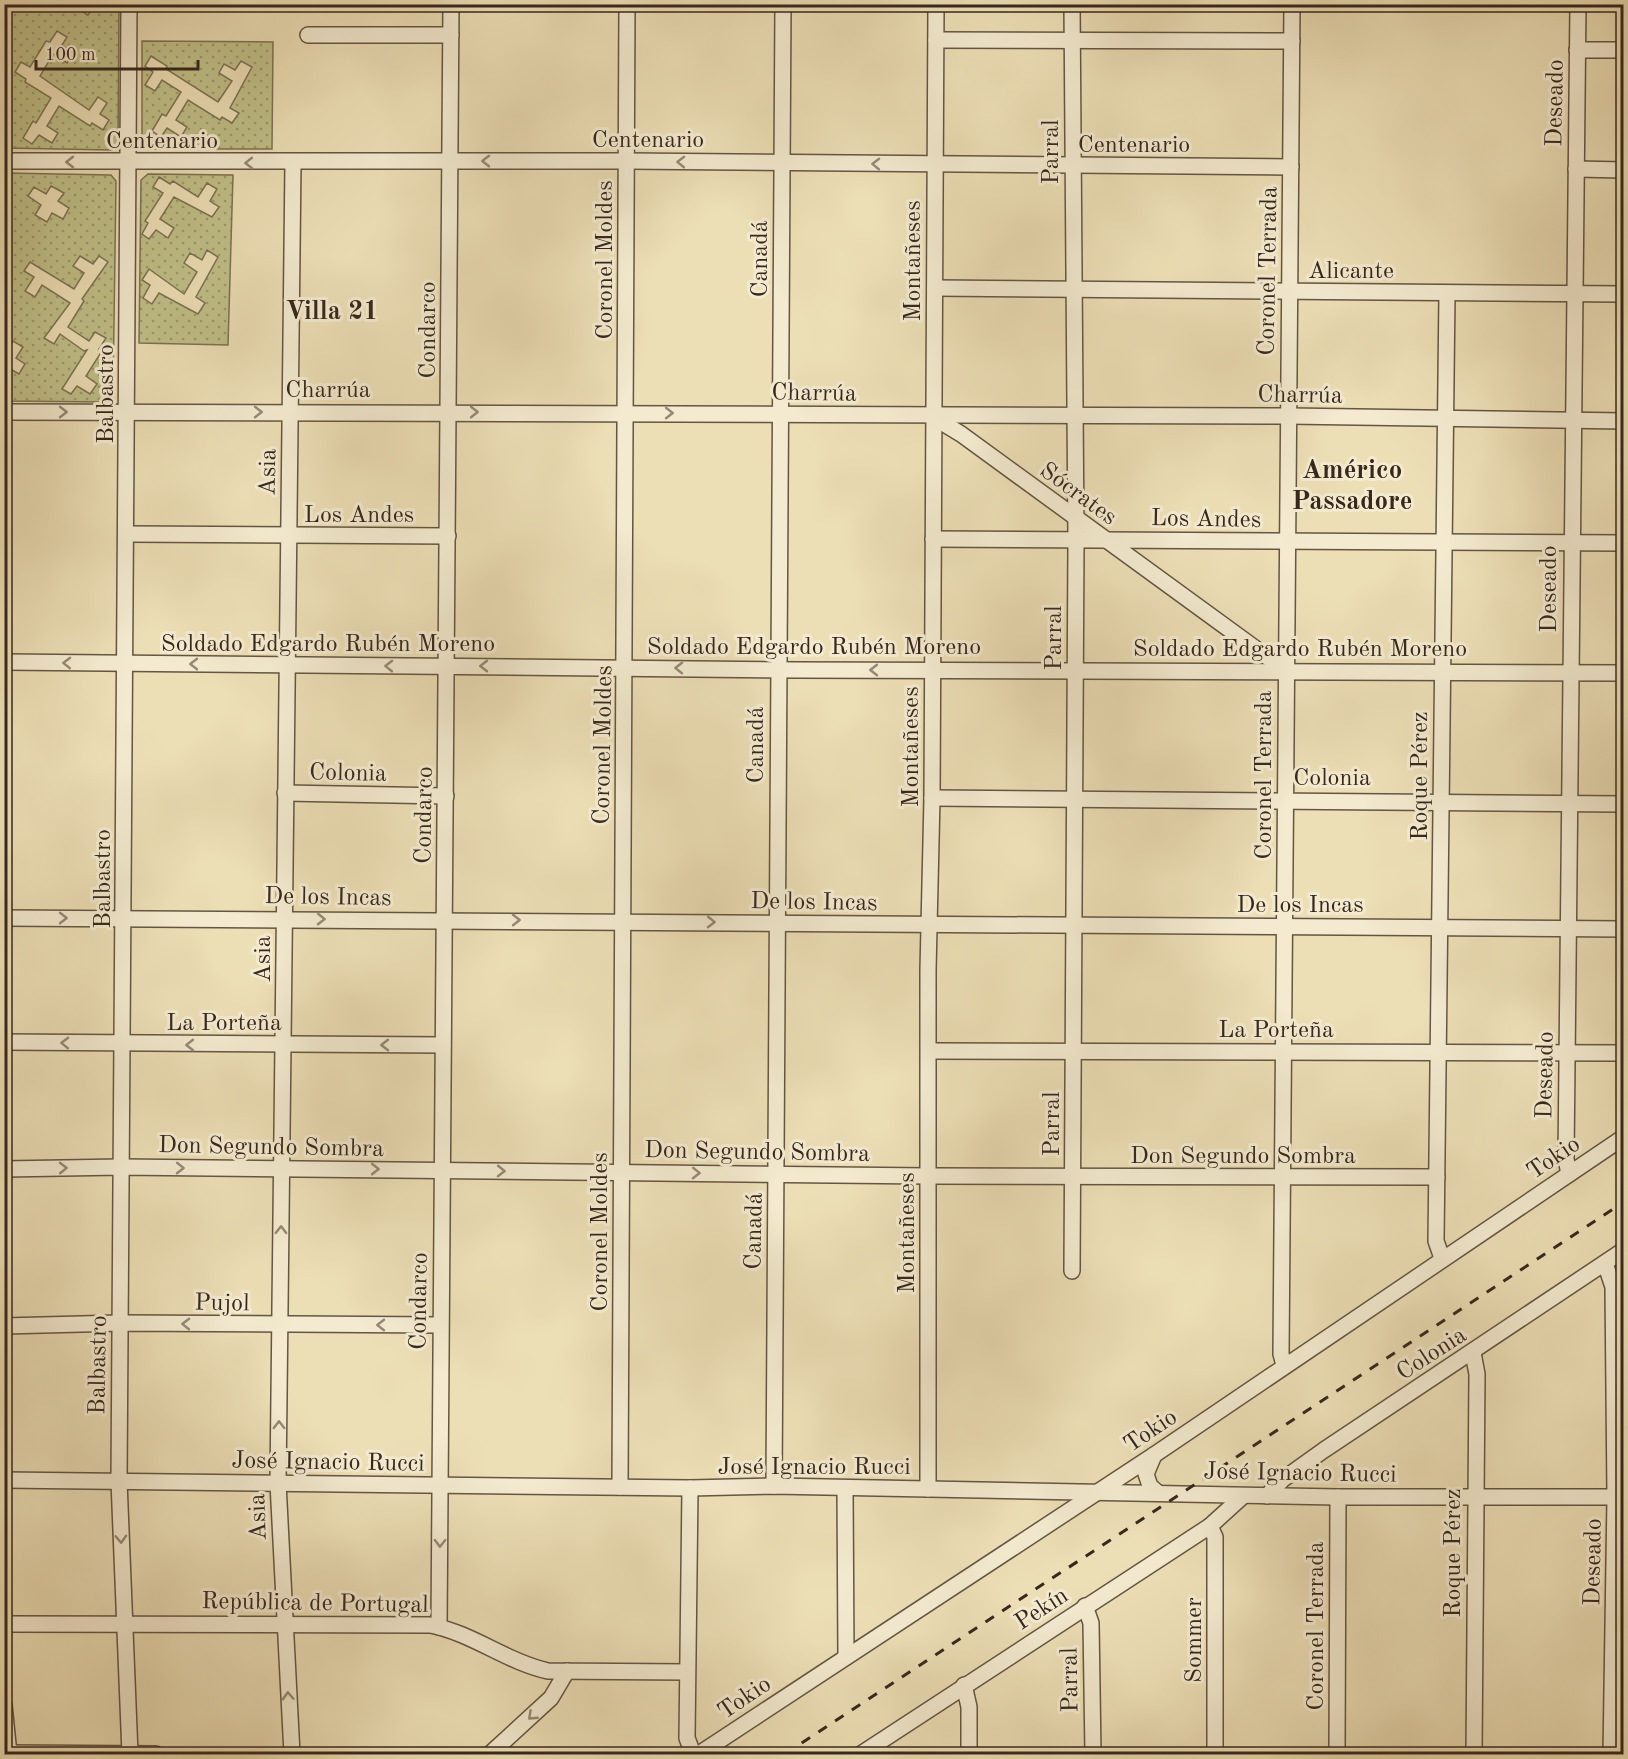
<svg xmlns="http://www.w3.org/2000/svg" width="1628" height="1759" font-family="'Old Standard TT',serif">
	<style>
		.grass { fill: url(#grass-dots); stroke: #7c7452; stroke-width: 1.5; fill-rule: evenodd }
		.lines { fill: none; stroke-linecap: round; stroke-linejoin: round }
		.minor-casing { stroke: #645642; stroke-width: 18 }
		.minor { stroke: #f3eacf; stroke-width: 15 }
		.rail { stroke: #37281c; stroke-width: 3; stroke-dasharray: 10 10; stroke-linecap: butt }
		.oneway { stroke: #958976 }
		.labels { text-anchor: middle; stroke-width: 6; stroke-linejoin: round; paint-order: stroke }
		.street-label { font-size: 24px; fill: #37281c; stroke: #f3eacf }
		.neighbourhood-label { font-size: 26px; font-weight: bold; fill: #37281c; stroke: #f3eacf }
		.quarter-label { font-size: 27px; font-weight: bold; fill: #37281c; stroke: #f3eacf }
	</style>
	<defs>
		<pattern id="grass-dots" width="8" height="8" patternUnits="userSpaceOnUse" patternTransform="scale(1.5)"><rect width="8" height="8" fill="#c0bf88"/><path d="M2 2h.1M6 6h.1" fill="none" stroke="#9d9b6e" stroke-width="1.8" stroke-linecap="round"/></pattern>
	</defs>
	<rect width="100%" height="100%" fill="#ecdeb5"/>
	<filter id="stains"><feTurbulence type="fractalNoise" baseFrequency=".00333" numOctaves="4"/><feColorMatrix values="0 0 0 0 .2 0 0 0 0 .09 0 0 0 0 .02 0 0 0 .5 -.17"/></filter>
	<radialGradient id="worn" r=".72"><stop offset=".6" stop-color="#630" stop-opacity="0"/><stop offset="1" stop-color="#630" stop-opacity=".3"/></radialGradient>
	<g class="grass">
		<path d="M5 5H80L78 9 88 15 95 5 105 9 108 5H119L118 145 112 150 5 148ZM57 31 67 37 62 45 74 53 67 63 53 54 40 76 89 110 98 97 107 103 100 114 109 120 103 130 92 123 90 126 59 106 47 126 58 133 52 143 39 135 32 144 23 138 33 121 36 123 51 98 25 82 26 79 15 72 21 62 30 67 46 41 50 42Z"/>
		<path d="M142 41 273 42 272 149H148L142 144ZM151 56 167 66 166 69 218 102 232 81 219 73 224 64 235 70 241 61 252 67 230 108 239 113 232 123 222 117 220 120 188 100 176 120 187 127 181 137 167 128 161 137 152 131 162 114 166 116 181 92 162 80 155 91 145 85 153 72 145 66Z"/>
		<path d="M5 173 111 175 116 181 113 394 104 402 5 401V369L7 367 19 374 25 364 16 358 23 347 13 341 5 354ZM51 186 64 193 58 201 69 208 63 219 52 213 47 222 35 215 41 205 28 196 34 187 46 194ZM80 256 93 264 99 256 108 262 82 299 84 301 68 327 89 341 95 332 106 338 99 349 102 351 86 376 97 384 90 394 77 386 71 394 62 389 87 350 84 351 60 334 54 344 44 338 70 303 42 285 35 297 25 291 34 277 24 271 30 262 74 289 84 273 73 266Z"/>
		<path d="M148 174 233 175 228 345 139 343 141 180ZM159 177 170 184 173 181 198 197 207 183 217 189 210 201 219 207 212 217 174 197 160 219 174 228 168 238 156 230 149 239 142 234 148 223 145 221 163 193 153 187ZM207 250 218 257 196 297 205 303 198 314 159 293 152 304 143 298 150 285 142 280 149 269 184 294 197 272 184 263 190 253 202 260Z"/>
	</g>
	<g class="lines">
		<defs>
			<g id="minor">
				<path d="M129 4 119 1481 130 1754"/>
				<path d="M1072 4 1076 540 1072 1271"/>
				<path d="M308 35H451"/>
				<path d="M936 40 1292 41"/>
				<path d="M1577 50H1624"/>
				<path d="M4 161H627L1291 167"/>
				<path d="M1576 169 1624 170"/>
				<path d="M935 288 1624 294"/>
				<path d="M4 412 1289 416 1624 421"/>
				<path d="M933 417 961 434 1285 670"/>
				<path d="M127 534 448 536"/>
				<path d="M933 539 1624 543"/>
				<path d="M4 662 798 670 1624 673"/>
				<path d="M285 793 446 796"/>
				<path d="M932 798 1624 804"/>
				<path d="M4 918 1624 929"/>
				<path d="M4 1042 443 1045"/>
				<path d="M929 1051 1624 1053"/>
				<path d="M4 1169 121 1167 929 1176 1437 1177"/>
				<path d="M1569 1174 1566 1159 1578 4"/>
				<path d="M1442 1258 1436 1241 1447 293"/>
				<path d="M1605 1263 1613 1287 1615 1497 1611 1754"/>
				<path d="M4 1326 120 1323 440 1325"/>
				<path d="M1473 1353 1477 1374 1474 1754"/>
				<path d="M1284 1365 1281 1354 1292 4"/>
				<path d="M1154 1455 1146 1474 1150 1486 1157 1492"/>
				<path d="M4 1480 690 1488 774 1486 1338 1497H1624"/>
				<path d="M774 1486 783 4"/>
				<path d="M620 1487 627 4"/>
				<path d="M690 1488 687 1738 693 1754"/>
				<path d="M845 1488 846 1657"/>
				<path d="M928 1489V970L932 798 936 4"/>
				<path d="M1267 1496 1282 1480 1324 1450 1624 1250"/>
				<path d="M1210 1526 1215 1537V1754"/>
				<path d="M1085 1606 1091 1623 1093 1754"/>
				<path d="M4 1624 430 1625C472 1633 507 1662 548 1671L687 1672"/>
				<path d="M439 1627 451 4"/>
				<path d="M964 1685 969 1707V1754"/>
				<path d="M4 1705 9 1754"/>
				<path d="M4 1753 156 1754"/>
				<path d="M292 1754 278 1483 293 162"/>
				<path d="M490 1754 551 1698 567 1671"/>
				<path d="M699 1754 1154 1455 1624 1137"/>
				<path d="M861 1754 1210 1526 1243 1496"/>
				<path d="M1337 1754 1338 1497"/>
			</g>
		</defs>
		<use href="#minor" class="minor-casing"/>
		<use href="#minor" class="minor"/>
		<path class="rail" d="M785 1754 1624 1202"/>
	</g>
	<defs><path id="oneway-chevron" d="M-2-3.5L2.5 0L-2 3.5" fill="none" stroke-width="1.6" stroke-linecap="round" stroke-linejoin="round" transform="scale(1.5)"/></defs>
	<g class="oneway">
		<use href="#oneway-chevron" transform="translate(486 161) rotate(180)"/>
		<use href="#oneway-chevron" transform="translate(70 162) rotate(-180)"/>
		<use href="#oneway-chevron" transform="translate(681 162) rotate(-179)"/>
		<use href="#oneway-chevron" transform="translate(249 163) rotate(179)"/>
		<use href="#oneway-chevron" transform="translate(876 164) rotate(-179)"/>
		<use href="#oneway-chevron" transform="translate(63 412)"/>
		<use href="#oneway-chevron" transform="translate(258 412)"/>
		<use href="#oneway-chevron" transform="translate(474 412)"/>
		<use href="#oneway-chevron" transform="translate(669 413)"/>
		<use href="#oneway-chevron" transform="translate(67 663) rotate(-179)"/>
		<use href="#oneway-chevron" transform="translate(194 664) rotate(180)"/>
		<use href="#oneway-chevron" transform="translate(389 666) rotate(-179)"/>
		<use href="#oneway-chevron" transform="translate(484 666) rotate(-180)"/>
		<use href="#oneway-chevron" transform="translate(679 668) rotate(-179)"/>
		<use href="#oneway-chevron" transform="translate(874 670) rotate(180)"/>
		<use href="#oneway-chevron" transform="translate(63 918)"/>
		<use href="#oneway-chevron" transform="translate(321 919) rotate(1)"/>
		<use href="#oneway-chevron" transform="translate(516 920)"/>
		<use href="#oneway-chevron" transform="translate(711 922) rotate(1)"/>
		<use href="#oneway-chevron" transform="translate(65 1043) rotate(-179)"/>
		<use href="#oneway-chevron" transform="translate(190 1045) rotate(-180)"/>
		<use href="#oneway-chevron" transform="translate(385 1045) rotate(180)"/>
		<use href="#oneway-chevron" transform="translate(63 1168) rotate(-1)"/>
		<use href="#oneway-chevron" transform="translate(180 1168) rotate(1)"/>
		<use href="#oneway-chevron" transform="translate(375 1169)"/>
		<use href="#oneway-chevron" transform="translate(501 1171) rotate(1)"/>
		<use href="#oneway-chevron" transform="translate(696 1173) rotate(1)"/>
		<use href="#oneway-chevron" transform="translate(281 1230) rotate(-89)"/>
		<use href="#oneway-chevron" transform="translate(186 1324) rotate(-179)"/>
		<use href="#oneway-chevron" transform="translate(381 1325) rotate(-180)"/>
		<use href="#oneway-chevron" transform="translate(279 1425) rotate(-90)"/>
		<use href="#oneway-chevron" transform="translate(121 1539) rotate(88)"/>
		<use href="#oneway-chevron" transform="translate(440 1543) rotate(91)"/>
		<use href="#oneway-chevron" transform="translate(288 1696) rotate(-93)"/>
		<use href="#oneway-chevron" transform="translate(532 1716) rotate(137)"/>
	</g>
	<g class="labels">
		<g class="street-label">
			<text transform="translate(1554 103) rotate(-89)" y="8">Deseado</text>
			<text x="648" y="147">Centenario</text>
			<text x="162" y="148">Centenario</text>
			<text x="1134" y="152">Centenario</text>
			<text transform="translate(1050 152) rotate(-90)" y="8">Parral</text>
			<text transform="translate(759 259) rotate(-90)" y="8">Canadá</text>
			<text transform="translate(604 260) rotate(-90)" y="8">Coronel Moldes</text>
			<text transform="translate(912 261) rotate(-90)" y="8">Montañeses</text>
			<text x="1351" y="278">Alicante</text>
			<text transform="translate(1267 271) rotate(-89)" y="8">Coronel Terrada</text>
			<text transform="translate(427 330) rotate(-90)" y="8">Condarco</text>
			<text x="328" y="397">Charrúa</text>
			<text transform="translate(814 392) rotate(1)" y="8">Charrúa</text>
			<text transform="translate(105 394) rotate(-90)" y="8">Balbastro</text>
			<text transform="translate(1300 394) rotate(1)" y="8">Charrúa</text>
			<text transform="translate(267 472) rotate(-89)" y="8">Asia</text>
			<text transform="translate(1079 493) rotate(36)" y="8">Sócrates</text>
			<text x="359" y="522">Los Andes</text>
			<text transform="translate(1206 518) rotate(1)" y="8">Los Andes</text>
			<text transform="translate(1548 589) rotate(-90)" y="8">Deseado</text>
			<text transform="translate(1053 638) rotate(-90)" y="8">Parral</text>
			<text x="328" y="651">Soldado Edgardo Rubén Moreno</text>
			<text x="814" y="654">Soldado Edgardo Rubén Moreno</text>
			<text x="1300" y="656">Soldado Edgardo Rubén Moreno</text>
			<text transform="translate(602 745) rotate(-89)" y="8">Coronel Moldes</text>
			<text transform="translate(755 745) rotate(-90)" y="8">Canadá</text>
			<text transform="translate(910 747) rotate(-90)" y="8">Montañeses</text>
			<text transform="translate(348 772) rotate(1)" y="8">Colonia</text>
			<text transform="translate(1263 775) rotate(-90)" y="8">Coronel Terrada</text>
			<text transform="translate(1419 776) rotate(-90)" y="8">Roque Pérez</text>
			<text x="1332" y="785">Colonia</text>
			<text transform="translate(423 815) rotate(-89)" y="8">Condarco</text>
			<text transform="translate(102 879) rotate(-90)" y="8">Balbastro</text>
			<text transform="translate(328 896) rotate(1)" y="8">De los Incas</text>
			<text transform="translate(814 901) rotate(1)" y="8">De los Incas</text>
			<text x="1300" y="912">De los Incas</text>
			<text transform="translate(262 959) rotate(-90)" y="8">Asia</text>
			<text x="224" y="1030">La Porteña</text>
			<text x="1276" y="1037">La Porteña</text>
			<text transform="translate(1544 1075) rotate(-89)" y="8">Deseado</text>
			<text transform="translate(1051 1124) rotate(-90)" y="8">Parral</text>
			<text transform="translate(271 1146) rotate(1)" y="8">Don Segundo Sombra</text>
			<text transform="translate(757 1151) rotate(1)" y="8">Don Segundo Sombra</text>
			<text x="1243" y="1163">Don Segundo Sombra</text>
			<text transform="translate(1553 1157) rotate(-34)" y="8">Tokio</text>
			<text transform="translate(753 1231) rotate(-89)" y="8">Canadá</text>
			<text transform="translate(599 1232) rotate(-90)" y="8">Coronel Moldes</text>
			<text transform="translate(906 1233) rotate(-90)" y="8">Montañeses</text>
			<text transform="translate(418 1301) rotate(-89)" y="8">Condarco</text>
			<text transform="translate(222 1302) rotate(1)" y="8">Pujol</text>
			<text transform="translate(1431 1353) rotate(-33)" y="8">Colonia</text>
			<text transform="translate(97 1365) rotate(-89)" y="8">Balbastro</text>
			<text transform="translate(1150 1430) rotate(-34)" y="8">Tokio</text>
			<text transform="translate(328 1461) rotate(1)" y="8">José Ignacio Rucci</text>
			<text x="814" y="1474">José Ignacio Rucci</text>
			<text transform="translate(1300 1472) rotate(1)" y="8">José Ignacio Rucci</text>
			<text transform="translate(257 1517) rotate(-92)" y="8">Asia</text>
			<text transform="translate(1452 1553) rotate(-90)" y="8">Roque Pérez</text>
			<text transform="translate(1592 1562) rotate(-89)" y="8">Deseado</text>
			<text transform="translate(315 1602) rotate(1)" y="8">República de Portugal</text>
			<text transform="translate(1041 1608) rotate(-33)" y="8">Pekín</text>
			<text transform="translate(1315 1626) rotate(-90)" y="8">Coronel Terrada</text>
			<text transform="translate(1193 1640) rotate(-90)" y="8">Sommer</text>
			<text transform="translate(1069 1680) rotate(-91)" y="8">Parral</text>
			<text transform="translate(744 1697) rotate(-34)" y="8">Tokio</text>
		</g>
		<g class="neighbourhood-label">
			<text x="332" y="319">Villa 21</text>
		</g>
		<g class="quarter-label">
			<text x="1352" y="478">Américo<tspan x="1352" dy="31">Passadore</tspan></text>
		</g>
	</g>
	<rect width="1628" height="1759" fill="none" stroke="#ecdeb5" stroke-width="24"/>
	<rect x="6" y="6" width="1616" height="1747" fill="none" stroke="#37281c" stroke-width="3"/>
	<rect x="12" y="12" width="1604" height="1735" fill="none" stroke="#37281c" stroke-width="1.5"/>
	<path d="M36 60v9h162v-9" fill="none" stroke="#37281c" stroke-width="3"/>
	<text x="45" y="60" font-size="18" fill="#37281c" stroke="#f3eacf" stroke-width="4.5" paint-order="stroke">100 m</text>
	<rect width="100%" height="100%" filter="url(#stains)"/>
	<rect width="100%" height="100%" fill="url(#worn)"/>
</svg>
